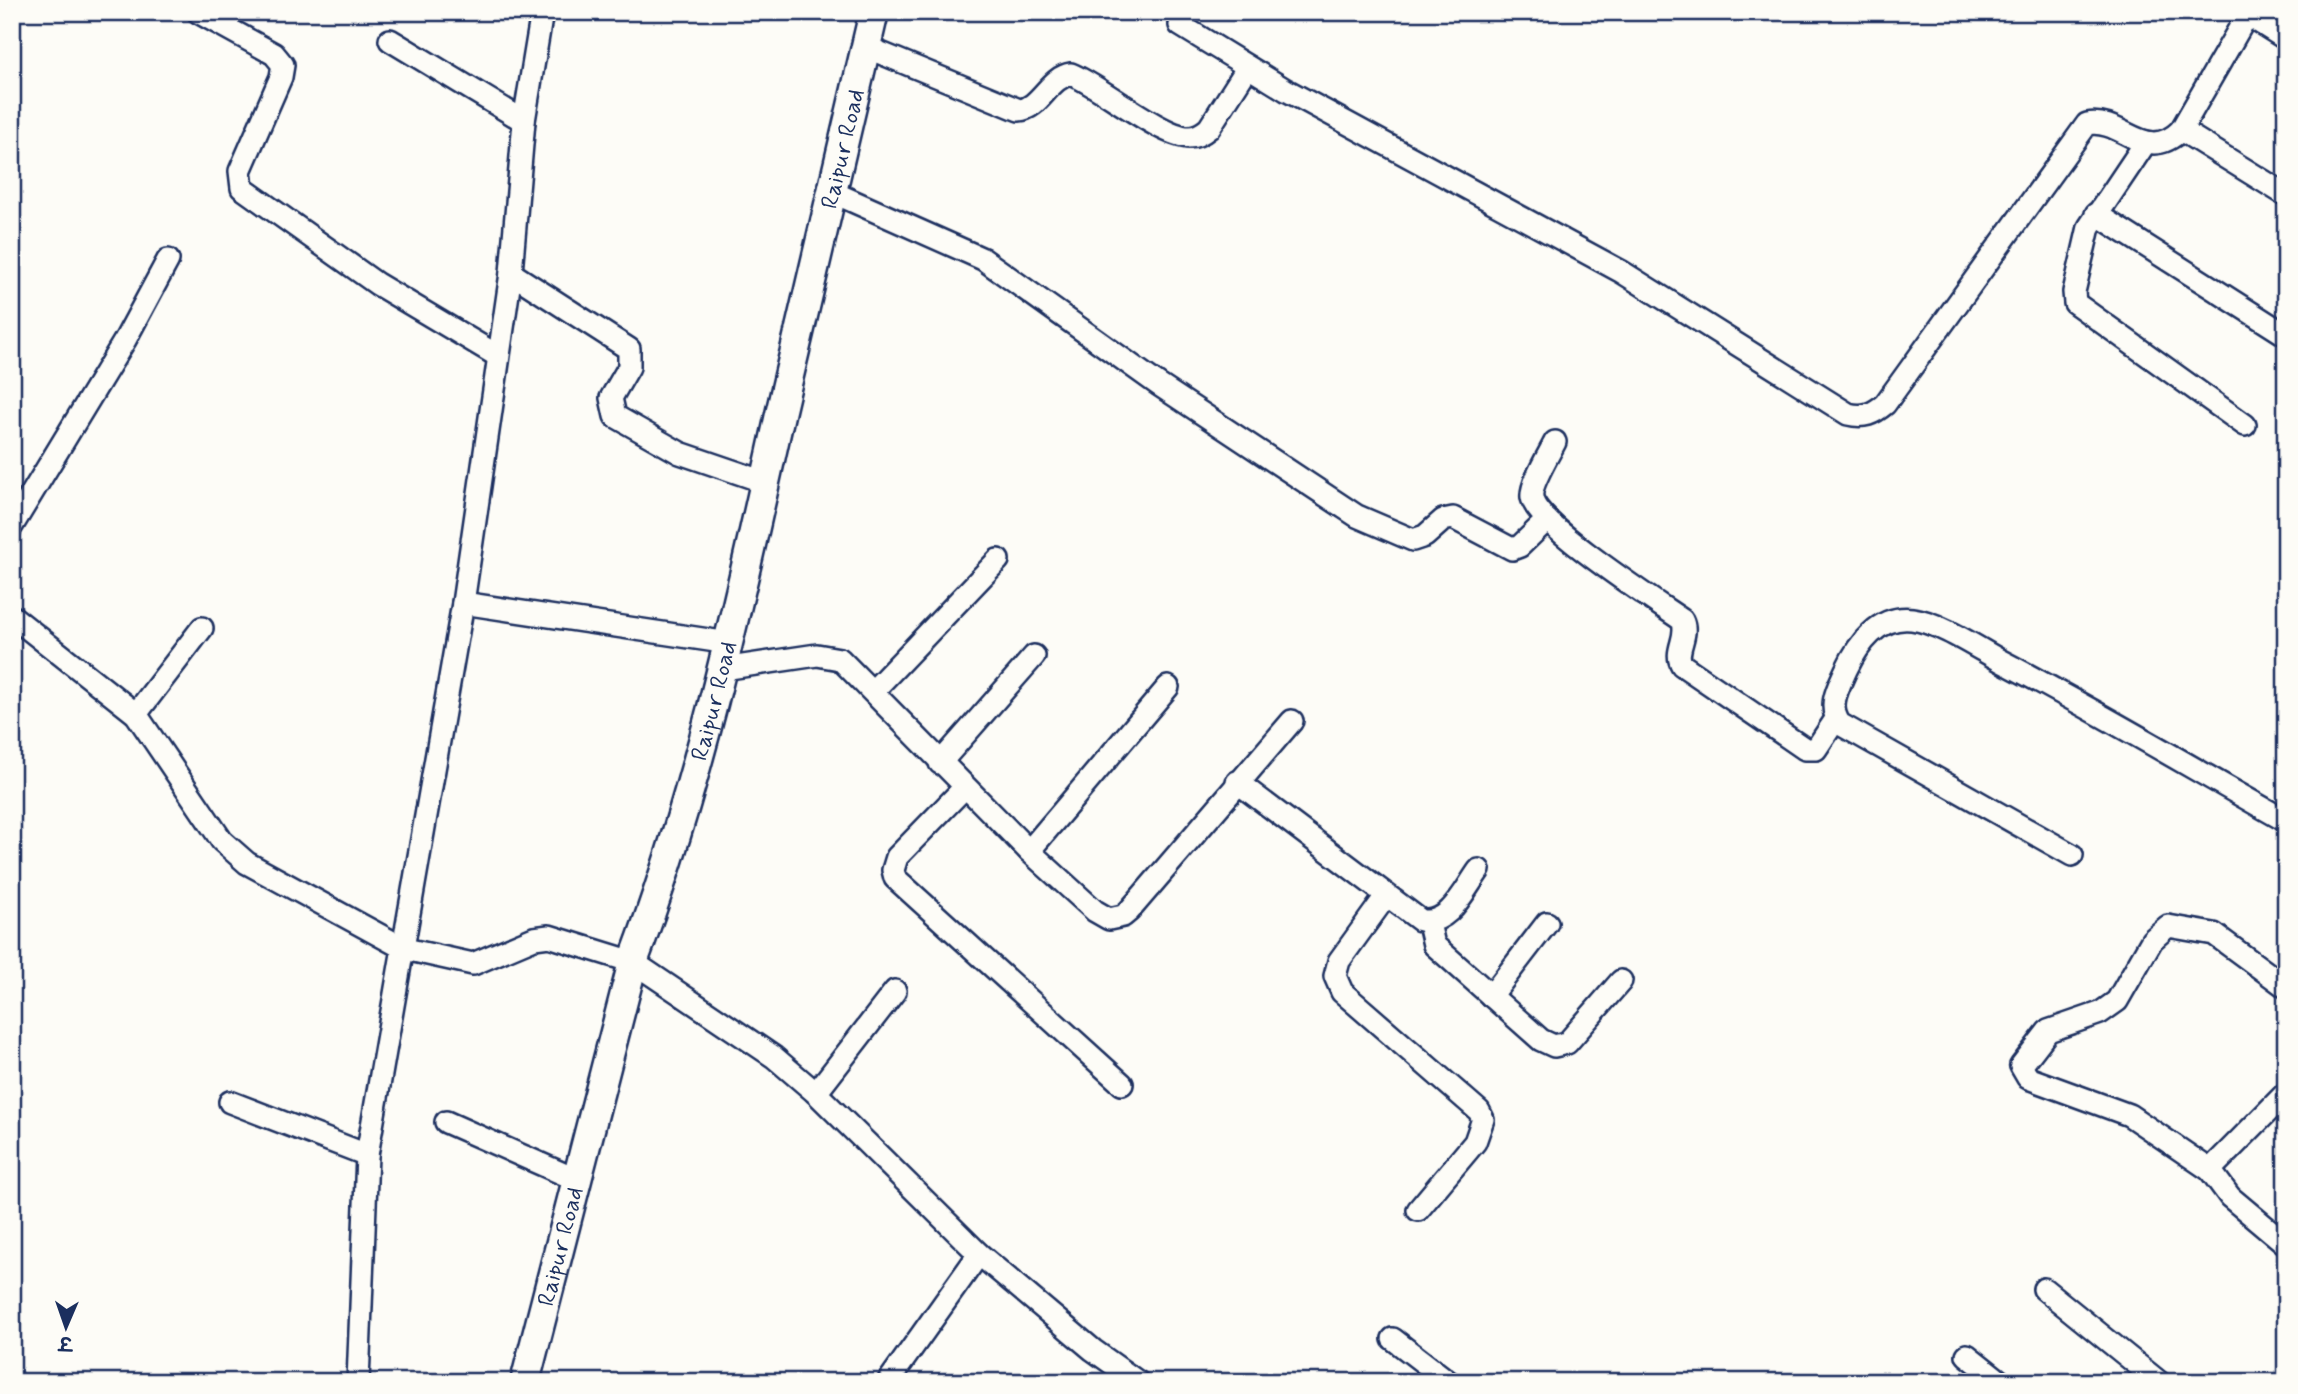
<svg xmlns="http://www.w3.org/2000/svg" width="2298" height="1394" font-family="Mynerve,'Playpen Sans Deva',sans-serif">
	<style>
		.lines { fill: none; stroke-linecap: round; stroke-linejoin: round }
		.minor-casing { stroke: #1b2f5e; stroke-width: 26 }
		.secondary-casing { stroke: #1b2f5e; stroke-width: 33 }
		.minor { stroke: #fdfcf7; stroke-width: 21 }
		.secondary { stroke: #fdfcf7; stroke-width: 28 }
		.labels { text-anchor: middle; stroke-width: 6; stroke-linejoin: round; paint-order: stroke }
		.street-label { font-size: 24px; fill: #1b2f5e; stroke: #fdfcf7 }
	</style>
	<rect width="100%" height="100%" fill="#fdfcf7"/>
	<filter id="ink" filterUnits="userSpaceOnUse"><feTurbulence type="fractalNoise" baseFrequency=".0143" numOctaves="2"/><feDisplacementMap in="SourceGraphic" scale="14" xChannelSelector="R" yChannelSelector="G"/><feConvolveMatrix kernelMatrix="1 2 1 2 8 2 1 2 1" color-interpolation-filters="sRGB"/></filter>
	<g filter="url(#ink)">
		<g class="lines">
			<defs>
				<g id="minor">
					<path d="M198 12 274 54 283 65 281 77 240 171 242 188 377 284 498 356"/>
					<path d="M2248 15 2286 39"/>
					<path d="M1180 25 1286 90 1622 272 1848 414C1864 418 1873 414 1885 404L2087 124C2123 117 2145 165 2181 130L2286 195"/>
					<path d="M390 40 524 121"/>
					<path d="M866 47 1019 110C1040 109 1049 77 1071 74 1099 85 1162 137 1189 137 1197 137 1203 133 1209 128L1248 67"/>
					<path d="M2181 130 2249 12"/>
					<path d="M2146 142 2089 227 2074 292 2075 303 2245 425"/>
					<path d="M830 191 983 259 1159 385 1357 516 1413 540 1425 536 1443 520 1453 518 1512 549 1520 546 1547 520"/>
					<path d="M2096 214 2286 335"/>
					<path d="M511 273 629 349V367L611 398 615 416 680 453 765 482"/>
					<path d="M1555 442C1549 454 1530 485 1532 497 1534 523 1656 602 1682 620 1690 636 1673 651 1682 665L1805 749H1816L1836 719"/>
					<path d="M12 526 125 340 168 260"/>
					<path d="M463 603 729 643"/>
					<path d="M12 616 136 714 222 841 247 863 405 949 473 964 534 938 549 936 633 962 774 1057 816 1093 979 1254 1093 1350 1138 1382"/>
					<path d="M723 669 817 655 840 659 1029 851 1095 911 1109 919 1123 916 1129 911 1292 721"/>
					<path d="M874 690 998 560"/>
					<path d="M136 714 202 628"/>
					<path d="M940 763 1034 656"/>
					<path d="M1237 782 1420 920C1448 928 1465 889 1479 870"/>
					<path d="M965 787 897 857 893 870 895 878 1122 1084"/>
					<path d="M1029 851 1168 687"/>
					<path d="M2072 855 1840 724C1827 706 1838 688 1846 670 1858 644 1879 615 1912 619 1939 622 1979 649 2003 662 2099 712 2192 768 2286 821"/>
					<path d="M1386 896 1339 961 1335 976 1342 992 1479 1111 1483 1119 1475 1142 1418 1210"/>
					<path d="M1429 923 1434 945 1541 1040 1554 1046 1567 1043 1621 981"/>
					<path d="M2286 987 2214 934 2168 926 2152 940 2117 1001 2100 1013 2048 1031 2021 1066 2028 1078 2129 1115 2210 1170 2230 1197 2286 1244"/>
					<path d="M1491 996 1547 923"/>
					<path d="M816 1093 895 991"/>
					<path d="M230 1102 367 1155"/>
					<path d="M446 1122 577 1180"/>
					<path d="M2210 1170 2286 1093"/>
					<path d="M2044 1289 2159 1382"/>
					<path d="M1393 1339 1449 1382"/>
					<path d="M1967 1355 2001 1382"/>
					<path d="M358 1382 367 1155 463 603 511 273 524 121 542 12"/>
					<path d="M888 1382 979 1254"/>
				</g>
				<g id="secondary">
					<path id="s1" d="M525 1382 633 962C700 784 740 596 781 410 811 277 844 145 874 12"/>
				</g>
			</defs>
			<use href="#minor" class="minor-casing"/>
			<use href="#secondary" class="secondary-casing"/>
			<use href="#minor" class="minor"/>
			<use href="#secondary" class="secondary"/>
		</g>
	</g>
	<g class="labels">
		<g class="street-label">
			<text dy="8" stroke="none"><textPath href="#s1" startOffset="1274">Raipur Road</textPath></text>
			<text dy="8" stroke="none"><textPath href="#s1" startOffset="707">Raipur Road</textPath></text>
			<text dy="8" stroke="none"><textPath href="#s1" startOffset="140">Raipur Road</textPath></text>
		</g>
	</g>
	<rect width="2298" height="1394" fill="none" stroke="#fdfcf7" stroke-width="42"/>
	<rect x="21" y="21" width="2256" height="1352" fill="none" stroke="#1b2f5e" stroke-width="2.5" filter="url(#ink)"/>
	<g transform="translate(66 1327) rotate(182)" stroke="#fdfcf7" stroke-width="5" paint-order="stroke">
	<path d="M0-5L12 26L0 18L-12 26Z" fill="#1b2f5e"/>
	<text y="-10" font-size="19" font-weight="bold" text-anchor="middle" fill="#1b2f5e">उ</text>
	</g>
</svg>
